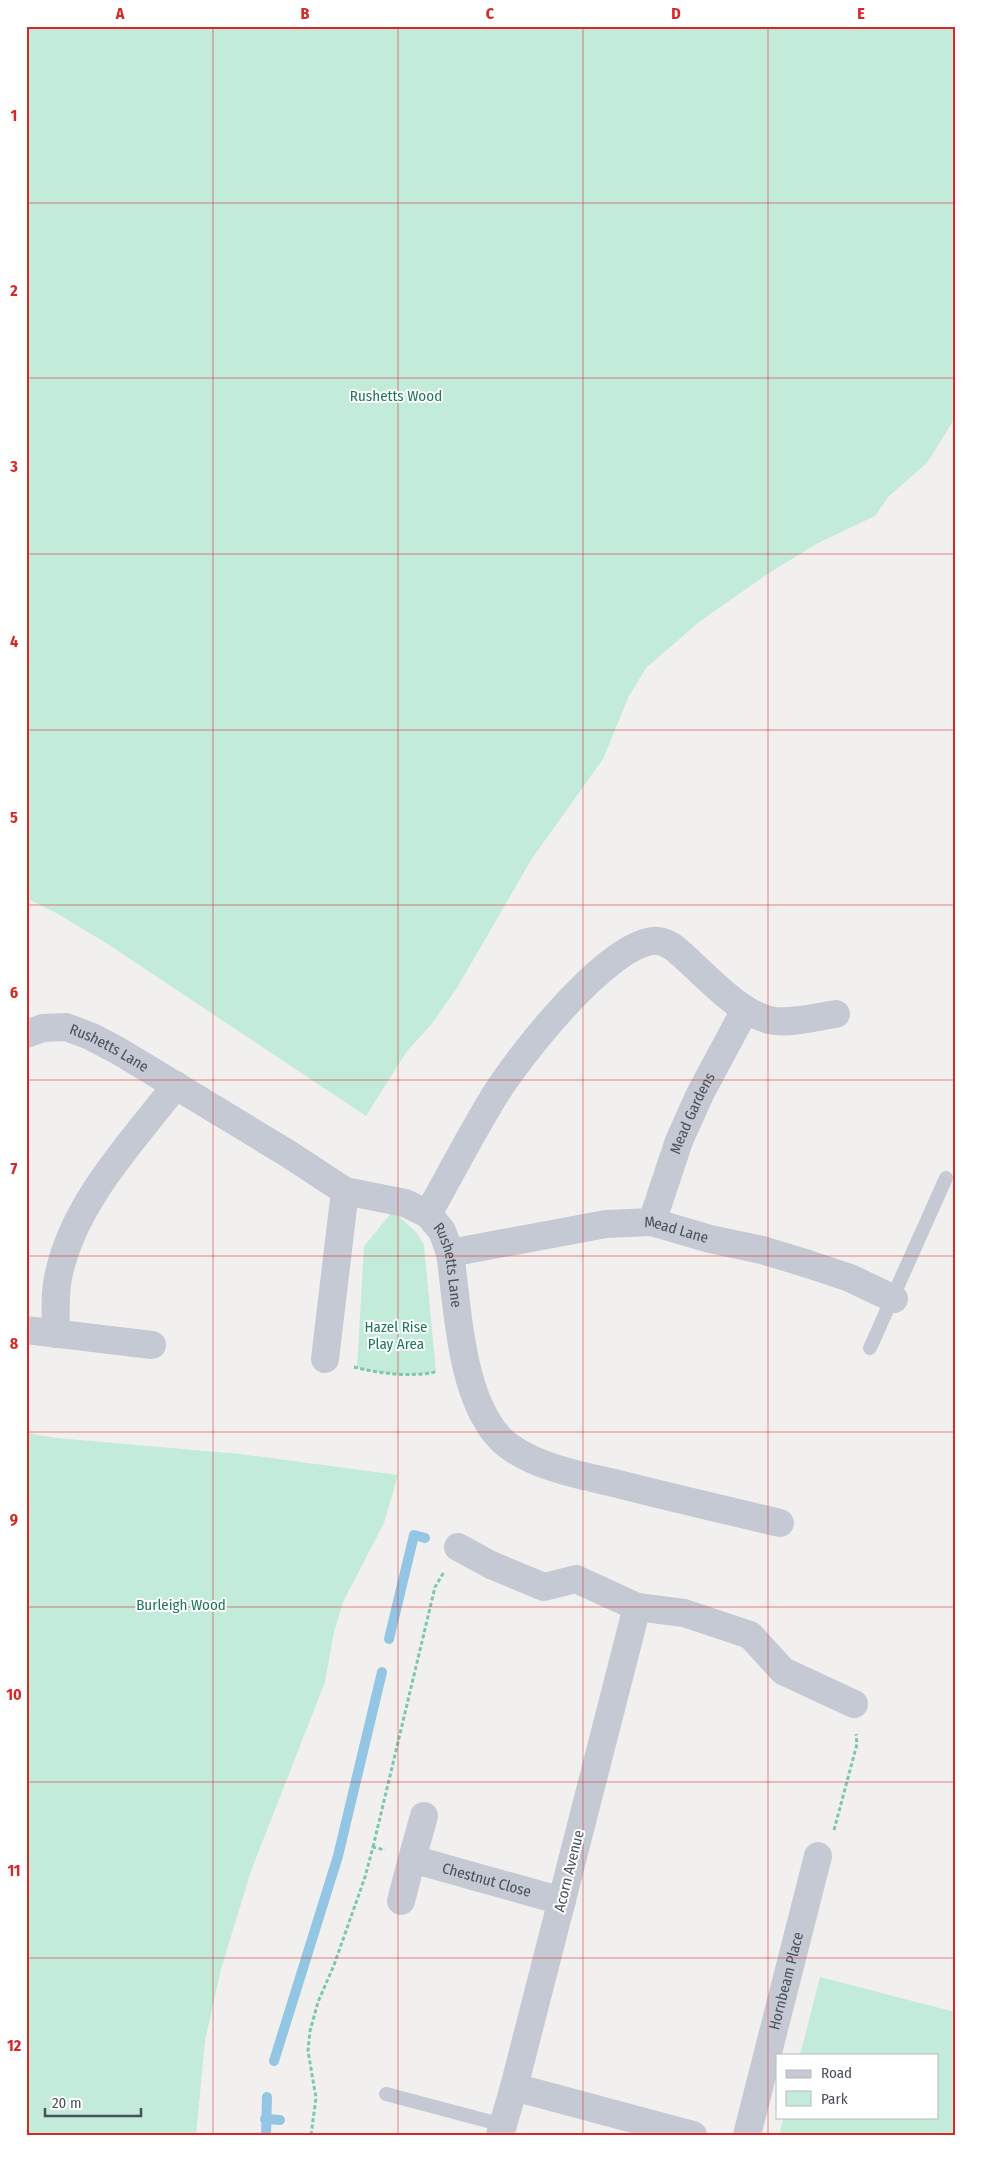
<svg xmlns="http://www.w3.org/2000/svg" width="981" height="2161" font-family="'Fira Sans Condensed',sans-serif">
	<style>
		.green { fill: #c2ebd9 }
		.lines { fill: none; stroke-linecap: round; stroke-linejoin: round }
		.stream { stroke: #93c5e4; stroke-width: 10 }
		.path { stroke: #7dc6af; stroke-width: 3; stroke-dasharray: 4 2.5; stroke-linecap: butt }
		.service { stroke: #c4c9d3; stroke-width: 14 }
		.minor { stroke: #c4c9d3; stroke-width: 28 }
		.grid { fill: none; stroke: #d62828; stroke-width: 1; stroke-opacity: 0.55 }
		.labels { text-anchor: middle; stroke-width: 4; stroke-linejoin: round; paint-order: stroke }
		.park-label { font-size: 15px; fill: #20765a; stroke: #fff }
		.street-label { font-size: 15px; fill: #494f5b; stroke: #fff }
		.neatline { fill: none; stroke: #d62828; stroke-width: 2 }
		.grid-label { font-size: 16px; text-anchor: middle; font-weight: bold; fill: #d62828 }
	</style>
	<rect width="100%" height="100%" fill="#f2f0ef"/>
	<g class="green">
		<path d="M26 26H955V418L927 463 889 496 875 516 818 543 769 573 699 622 646 668 629 696 603 759 531 860 457 988 430 1026 407 1051 366 1116 106 943 58 914 26 898Z"/>
		<path d="M393 1211 416 1232 424 1245 436 1372C411 1377 383 1374 357 1368L364 1246Z"/>
		<path d="M26 1433 57 1438 240 1454 398 1475 384 1523 343 1602 334 1632 325 1682 251 1871 221 1969 205 2041 196 2135H26Z"/>
		<path d="M820 1977 955 2012V2135H779L784 2117H937V2055H800Z"/>
	</g>
	<g class="lines">
		<g class="stream">
			<path d="M389 1639 414 1535 425 1538"/>
			<path d="M274 2061 338 1856 382 1672"/>
			<path d="M265 2119 280 2120"/>
			<path d="M266 2135 267 2097"/>
		</g>
		<g class="path">
			<path d="M354 1367C380 1374 411 1377 436 1372"/>
			<path d="M834 1830 857 1744 856 1734"/>
			<path d="M373 1847 435 1587 444 1572"/>
			<path d="M311 2135 316 2098 308 2051 310 2031 318 2002 334 1965 365 1877 373 1847 385 1850"/>
		</g>
		<g class="service">
			<path d="M870 1348 946 1178"/>
			<path d="M386 2094 503 2125"/>
		</g>
		<g class="minor">
			<path id="s1" d="M26 1034 43 1028 66 1027 90 1036 117 1050 287 1153 345 1191 405 1203 428 1214 442 1231 450 1253C457 1303 460 1375 486 1419 492 1430 500 1440 510 1447 540 1468 580 1475 614 1483 669 1497 725 1510 780 1523"/>
			<path d="M428 1214C450 1175 471 1134 495 1095 520 1055 604 948 652 941 660 940 666 943 673 947 702 970 738 1016 775 1021 794 1023 816 1017 836 1014"/>
			<path id="s2" d="M652 1222 679 1141 700 1094 745 1010"/>
			<path id="s3" d="M450 1253 606 1224 652 1222 710 1239 762 1250 808 1264 850 1278 894 1299"/>
			<path d="M26 1330 152 1345"/>
			<path d="M56 1334C56 1314 54 1293 59 1273 75 1201 132 1142 176 1085"/>
			<path d="M325 1359 345 1191"/>
			<path d="M458 1547 491 1565 544 1587 576 1579 637 1607 514 2087 500 2135"/>
			<path d="M637 1607 684 1613 750 1635 783 1671 854 1704"/>
			<path d="M412 1859 424 1816"/>
			<path id="s4" d="M401 1901 412 1859 562 1901"/>
			<path d="M514 2087 693 2135"/>
			<path id="s5" d="M747 2135 818 1856"/>
		</g>
	</g>
	<path class="grid" d="M213 26V2135M398 26V2135M583 26V2135M768 26V2135M26 203H955M26 378H955M26 554H955M26 730H955M26 905H955M26 1080H955M26 1256H955M26 1432H955M26 1607H955M26 1782H955M26 1958H955"/>
	<g class="labels">
		<g class="park-label">
			<text x="396" y="401">Rushetts Wood</text>
			<text x="396" y="1332">Hazel Rise<tspan x="396" dy="17">Play Area</tspan></text>
			<text x="181" y="1610">Burleigh Wood</text>
		</g>
		<g class="street-label">
			<text dy="5" stroke="none"><textPath href="#s1" startOffset="89">Rushetts Lane</textPath></text>
			<text dy="5" stroke="none"><textPath href="#s2" startOffset="116">Mead Gardens</textPath></text>
			<text dy="5" stroke="none"><textPath href="#s3" startOffset="230">Mead Lane</textPath></text>
			<text dy="5" stroke="none"><textPath href="#s1" startOffset="509">Rushetts Lane</textPath></text>
			<text transform="translate(569 1871) rotate(-76)" y="5">Acorn Avenue</text>
			<text dy="5" stroke="none"><textPath href="#s4" startOffset="121">Chestnut Close</textPath></text>
			<text dy="5" stroke="none"><textPath href="#s5" startOffset="159">Hornbeam Place</textPath></text>
		</g>
	</g>
	<rect width="981" height="2161" fill="none" stroke="#ffffff" stroke-width="55"/>
	<rect x="776" y="2054" width="162" height="65" fill="#ffffff" stroke="#b6b9bd"/>
	<rect x="786" y="2070" width="25" height="8" fill="#c4c9d3" stroke="#b6b9bd"/>
	<text x="821" y="2078" font-size="15" fill="#494f5b">Road</text>
	<rect x="786" y="2091" width="25" height="15" fill="#c2ebd9" stroke="#b6b9bd"/>
	<text x="821" y="2104" font-size="15" fill="#494f5b">Park</text>
	<path d="M45 2108v8h96v-8" fill="none" stroke="#494f5b" stroke-width="2.5"/>
	<text x="52" y="2108" font-size="15" fill="#494f5b" stroke="#ffffff" stroke-width="4" paint-order="stroke">20 m</text>
	<rect x="28" y="28" width="926" height="2106" class="neatline"/>
	<g class="grid-label">
		<text x="120" y="19">A</text>
		<text x="305" y="19">B</text>
		<text x="490" y="19">C</text>
		<text x="676" y="19">D</text>
		<text x="861" y="19">E</text>
		<text x="14" y="121">1</text>
		<text x="14" y="296">2</text>
		<text x="14" y="472">3</text>
		<text x="14" y="647">4</text>
		<text x="14" y="823">5</text>
		<text x="14" y="998">6</text>
		<text x="14" y="1174">7</text>
		<text x="14" y="1349">8</text>
		<text x="14" y="1525">9</text>
		<text x="14" y="1700">10</text>
		<text x="14" y="1876">11</text>
		<text x="14" y="2051">12</text>
	</g>
</svg>
